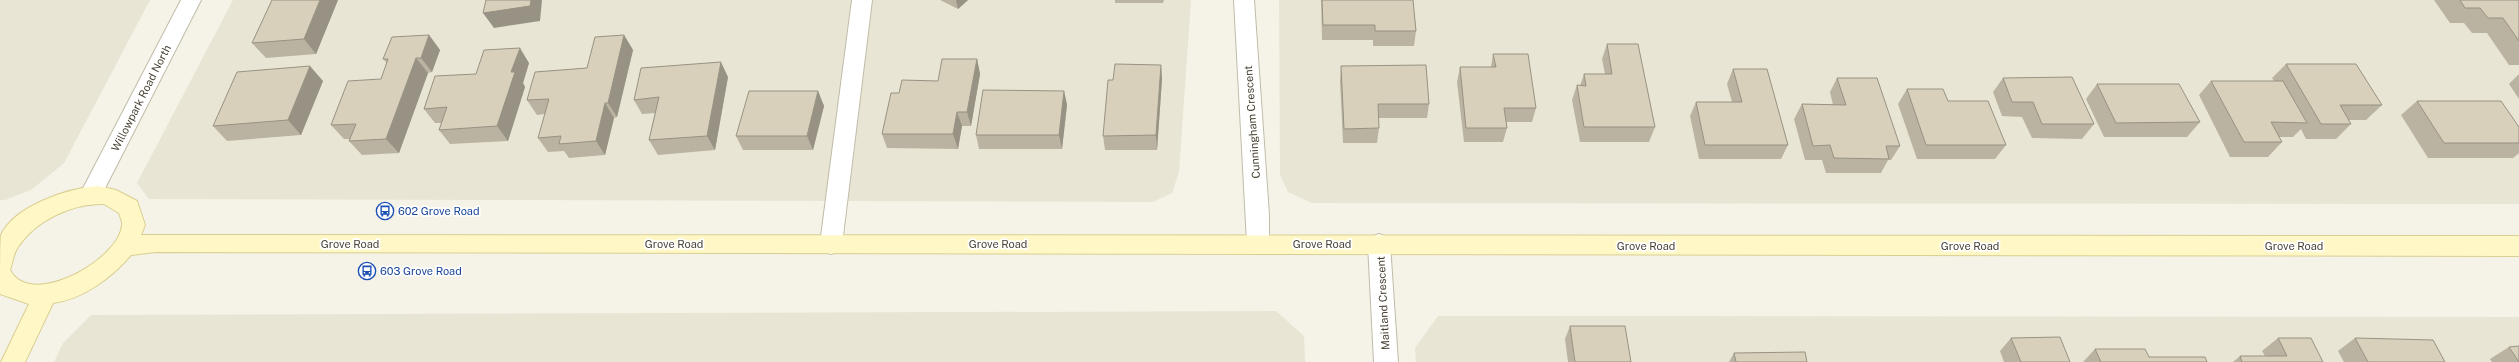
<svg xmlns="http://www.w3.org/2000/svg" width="2519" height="362" font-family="'Public Sans',sans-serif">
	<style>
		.residential { fill: #e9e5d4 }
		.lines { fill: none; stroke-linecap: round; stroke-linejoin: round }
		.lane-casing { stroke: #c1bca8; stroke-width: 2 }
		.street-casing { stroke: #c1bca8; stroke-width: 2 }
		.secondary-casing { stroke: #d9cf92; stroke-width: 2 }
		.lane { fill: #fff; fill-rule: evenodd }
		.street { fill: #fff; fill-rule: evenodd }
		.secondary { fill: #fff8c6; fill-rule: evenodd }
		.wall { fill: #bab3a1 }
		.shaded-wall { fill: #979283 }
		.building { fill: #d8d0bb; stroke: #979283 }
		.labels { text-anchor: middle; stroke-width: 3.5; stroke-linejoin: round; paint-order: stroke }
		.street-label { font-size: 11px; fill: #494335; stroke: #fff }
		.transit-label { font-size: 11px; fill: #164399; stroke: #fff; text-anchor: start }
	</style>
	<rect width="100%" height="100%" fill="#f5f2e7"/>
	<g class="residential">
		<path d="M0 0H150L64 163 31 190 5 200H0Z"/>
		<path d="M233 0H1191L1179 172 1172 193 1153 202 149 199 137 183Z"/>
		<path d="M1279 0H2519V204L1312 203 1288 192 1280 175Z"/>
		<path d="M1276 311 1304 336 1305 362H54L63 343 91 315Z"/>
		<path d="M1438 316 2519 317V362H1416L1415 348Z"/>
	</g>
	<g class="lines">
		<defs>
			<path id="lane" d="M852 0H872L842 244 839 251 831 254 823 251 820 244Z"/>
			<g id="street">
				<path d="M181 0H201L98 202 90 205 82 202 79 196Z"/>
				<path d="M1234 0H1254L1269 215V243L1266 250 1258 252 1250 250 1247 243Z"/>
				<path d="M1379 234 1387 237 1390 244 1398 362H1374L1368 244 1371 237Z"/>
			</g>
			<path id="secondary" d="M98 186 116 190 137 201 145 225 141 235 2519 236V256L156 252 131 255C112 277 84 299 53 303L25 362H1L29 304 0 294C0 283 0 244 1 235 14 206 68 188 98 186ZM104 204 119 213C120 217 123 222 122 225 120 259 31 310 10 270 13 262 13 254 18 247 35 221 72 203 104 204Z"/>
		</defs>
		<use href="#lane" class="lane-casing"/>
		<use href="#street" class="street-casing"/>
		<use href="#secondary" class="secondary-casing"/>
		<use href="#lane" class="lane"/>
		<use href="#street" class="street"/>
		<use href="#secondary" class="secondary"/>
	</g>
	<g class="wall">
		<path d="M272 0H338L316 54 266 58 252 43Z"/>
		<path d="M940 0H968L958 9Z"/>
		<path d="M1115 0H1164L1163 3H1115Z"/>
		<path d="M1321 0H1413L1416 31 1414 46H1373V40H1322Z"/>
		<path d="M2434 0H2519V65H2509L2487 33H2472L2464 23H2450Z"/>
		<path d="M429 35 440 50 432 72 428 73 399 153 362 155 349 141 350 139H344L331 125 381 79 387 63 383 59Z"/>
		<path d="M624 35 633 50 617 117 614 118 605 155 569 158 564 151 548 152 538 138 545 114 537 115 527 100 587 68Z"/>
		<path d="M1607 44 1655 127 1649 142H1580L1572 100 1577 85 1580 86 1584 74H1605L1602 59Z"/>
		<path d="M1493 54 1536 108 1532 122H1506L1507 128 1503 142H1464L1457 82 1460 67H1491Z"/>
		<path d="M977 59 980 74 971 126H962L958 149 887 148 882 134 899 93 938 81Z"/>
		<path d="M529 63 523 83 525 87 508 141 450 144 439 130 442 123H435L424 109 476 74Z"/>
		<path d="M2286 64 2382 105 2366 120H2348L2351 124 2336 139H2306L2301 129 2293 137H2279L2282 142 2268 157H2230L2199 95 2211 81H2274L2272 78Z"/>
		<path d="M1161 65 1162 79 1157 150H1105L1103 136 1113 80Z"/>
		<path d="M1341 66 1429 104 1427 118H1378L1379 128 1377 143H1343L1340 81Z"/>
		<path d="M1733 69 1788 145 1781 159H1699L1690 116 1696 102H1732L1727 84Z"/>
		<path d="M2519 74V99L2509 84Z"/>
		<path d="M728 77 715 150 658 155 649 140 655 113 642 114 634 100Z"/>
		<path d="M1837 78 1900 146 1891 160H1888L1881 173H1826L1822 160H1805L1794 119 1802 104 1833 105 1830 92Z"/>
		<path d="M2003 78 2094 124 2082 139 2032 138 2022 117 2002 116 1993 92Z"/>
		<path d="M323 81 301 135 227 141 213 126Z"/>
		<path d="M2097 84 2200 122 2187 137H2104L2086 99Z"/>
		<path d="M1907 89 1948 101 2006 145 1995 159H1917L1898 104Z"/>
		<path d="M818 91 824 106 813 150H743L736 136Z"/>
		<path d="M1064 91 1067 105 1062 149H979L976 135Z"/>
		<path d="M2417 101 2519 127V153L2513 158H2428L2401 115Z"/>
		<path d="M1570 326 1631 362H1568L1565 339Z"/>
		<path d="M2011 338 2070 362H2004L2000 351Z"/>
		<path d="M2278 338 2323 362H2233L2240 356H2265L2262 351Z"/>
		<path d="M2355 338 2445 362H2344L2338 351Z"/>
		<path d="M2509 347 2519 362H2492L2490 359Z"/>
		<path d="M2095 349 2149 357 2207 362H2083Z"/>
		<path d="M1734 353 1807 362H1729Z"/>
	</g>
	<g class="shaded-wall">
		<path d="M320 0H338L316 54 304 39Z"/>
		<path d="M531 0H542L540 21 494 28 483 13Z"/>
		<path d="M956 0H968L958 9Z"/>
		<path d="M429 35 440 50 432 72 421 58Z"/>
		<path d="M624 35 633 50 617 117 608 103Z"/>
		<path d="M520 48 529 63 523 83 525 87 508 141 497 126 511 72Z"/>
		<path d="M416 58 428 73 399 153 386 139Z"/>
		<path d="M977 59 980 74 971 126 967 112Z"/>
		<path d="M721 62 728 77 715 150 707 136Z"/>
		<path d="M1161 65 1162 79 1157 150 1156 135Z"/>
		<path d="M310 66 323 81 301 135 288 120Z"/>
		<path d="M818 91 824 106 813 150 807 136Z"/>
		<path d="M1064 91 1067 105 1062 149 1059 135Z"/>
		<path d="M605 103 614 118 605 155 596 141Z"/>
		<path d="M957 112 962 126 958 149 953 134Z"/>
	</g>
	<g class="building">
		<path d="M272 0H320L304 39 252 43Z"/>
		<path d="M486 0H531L530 6 483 13Z"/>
		<path d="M1322 0H1413L1416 31H1375V25H1323Z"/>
		<path d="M2460 0H2519V41L2503 18H2488L2480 8H2465Z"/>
		<path d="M429 35 421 58H416L386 139 349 141 356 124 331 125 348 81 381 79 388 59H383L392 37Z"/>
		<path d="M624 35 608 103H605L596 141 559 144 561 136 538 138 549 99 527 100 535 72 587 68 595 37Z"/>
		<path d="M1607 44H1638L1655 127H1584L1577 85 1586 86 1584 74H1612Z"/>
		<path d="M520 48 511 72H515L497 126 439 130 447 107 424 109 435 76 476 74 484 50Z"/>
		<path d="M1493 54H1528L1536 108H1504L1507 128H1466L1460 67H1496Z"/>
		<path d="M942 59H977L967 112H957L953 134H882L891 93H899L902 80 938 81Z"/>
		<path d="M721 62 707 136 649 140 659 97 634 100 641 68Z"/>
		<path d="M1115 64 1161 65 1156 135 1103 136 1108 80H1113Z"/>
		<path d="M2286 64H2356L2382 105H2340L2351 124H2321Z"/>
		<path d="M1426 65 1429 104H1378L1379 128 1344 129 1341 66Z"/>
		<path d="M310 66 288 120 213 126 237 72Z"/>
		<path d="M1733 69H1767L1788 145H1705L1696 102H1742Z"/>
		<path d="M2072 77 2094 124H2042L2033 102H2012L2003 78Z"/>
		<path d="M1837 78H1877L1900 146H1886L1889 159 1834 158 1830 145 1813 146 1802 104 1846 105Z"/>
		<path d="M2211 81H2283L2307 123 2271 122 2282 142H2244Z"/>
		<path d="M2097 84H2179L2200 122 2116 123Z"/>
		<path d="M1907 89H1943L1948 101H1988L2006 145H1926Z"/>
		<path d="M983 90 1064 91 1059 135H976Z"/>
		<path d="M749 91H818L807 136H736Z"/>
		<path d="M2417 101H2501L2519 127V143H2444Z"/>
		<path d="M1570 326H1625L1631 362H1575Z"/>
		<path d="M2060 337 2070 362H2021L2011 338Z"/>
		<path d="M2278 338H2311L2323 362H2242L2240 356H2287Z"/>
		<path d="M2355 338 2433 340 2445 362H2368Z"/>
		<path d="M2519 346V362L2509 347Z"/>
		<path d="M2095 349H2145L2149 357H2205L2207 362H2101Z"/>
		<path d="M1805 352 1807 362H1736L1734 353Z"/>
	</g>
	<defs>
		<symbol id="bus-ring" viewBox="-11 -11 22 22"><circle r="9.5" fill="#fff" stroke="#1a4fb4" stroke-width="1.5"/><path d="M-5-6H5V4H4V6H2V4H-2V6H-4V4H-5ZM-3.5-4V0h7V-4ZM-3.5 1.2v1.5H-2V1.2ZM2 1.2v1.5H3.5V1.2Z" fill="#1a4fb4"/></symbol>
	</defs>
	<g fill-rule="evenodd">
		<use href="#bus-ring" x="375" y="201" width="20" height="20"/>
		<use href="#bus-ring" x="357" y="261" width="20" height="20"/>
	</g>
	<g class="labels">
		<g class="street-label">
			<text transform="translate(141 98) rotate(-63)" y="4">Willowpark Road North</text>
			<text transform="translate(1252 122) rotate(-94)" y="4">Cunningham Crescent</text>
			<text x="350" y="248">Grove Road</text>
			<text x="674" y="248">Grove Road</text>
			<text x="998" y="248">Grove Road</text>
			<text x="1322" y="248">Grove Road</text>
			<text x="1646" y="250">Grove Road</text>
			<text x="1970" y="250">Grove Road</text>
			<text x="2294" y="250">Grove Road</text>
			<text transform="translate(1383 303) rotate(-93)" y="4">Maitland Crescent</text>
		</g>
		<g class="transit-label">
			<text x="398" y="215">602 Grove Road</text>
			<text x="380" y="275">603 Grove Road</text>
		</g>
	</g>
</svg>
